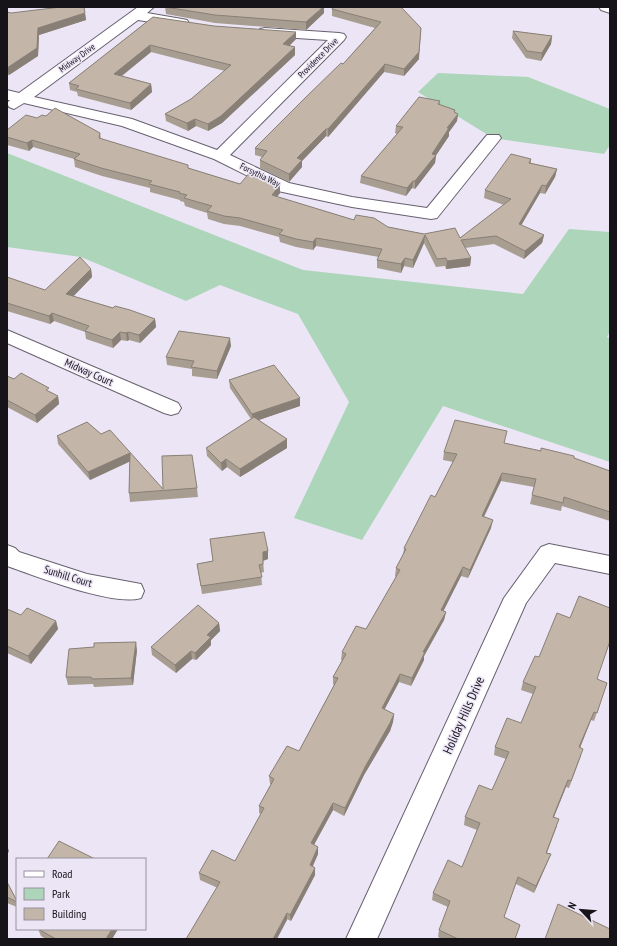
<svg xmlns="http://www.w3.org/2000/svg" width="617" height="946" font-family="'PT Sans Narrow',sans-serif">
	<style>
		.green { fill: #acd5b9 }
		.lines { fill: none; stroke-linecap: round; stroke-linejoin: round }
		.street-casing { stroke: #67616f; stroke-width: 2 }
		.street { fill: #fff; fill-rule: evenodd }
		.wall { fill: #a89d91 }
		.shaded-wall { fill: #887f76 }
		.building { fill: #c3b6a9; stroke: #887f76 }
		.labels { text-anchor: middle; stroke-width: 3; stroke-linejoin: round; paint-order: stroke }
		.far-street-label { font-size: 9px; fill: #161419; stroke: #ece5f6 }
		.street-label { font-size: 11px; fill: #161419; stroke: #ece5f6 }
		.near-street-label { font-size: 13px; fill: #161419; stroke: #ece5f6 }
	</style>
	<rect width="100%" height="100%" fill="#ece5f6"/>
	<g class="green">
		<path d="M438 73 528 77 610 109V145L604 154 493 138 418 92Z"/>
		<path d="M7 153 303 270 523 294 569 229 610 232V331L607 337 610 339V462L443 406 362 540 294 518 349 402 298 314 220 285 186 301 81 257 7 247Z"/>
	</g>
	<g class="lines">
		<defs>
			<g id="street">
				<path d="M138 7H154L147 13 182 19 187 20 189 23 187 26 182 27 138 20 34 97 132 119 217 150 328 40 265 36 260 35 258 32 260 29 265 28 339 33 344 34 346 37 344 40 230 155 289 183 352 197 427 208 487 135H499L501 138 437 218 431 219 352 207 278 191 214 159 122 126 24 103 14 109 9 107 7 103 10 100H7V90L19 93Z"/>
				<path d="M599 7H610V13L601 10Z"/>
				<path d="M7 330 178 403 181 408 178 413 171 415 164 413 7 343Z"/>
				<path d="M549 544 610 556V574L555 563 526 603 377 939H346L504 598 541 547Z"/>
				<path d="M7 545 15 548 19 552 87 574 141 584 144 591 141 598C114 607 36 576 7 566Z"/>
			</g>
		</defs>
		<use href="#street" class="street-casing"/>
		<use href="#street" class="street"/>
	</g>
	<g class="wall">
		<path d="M165 7 324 13 306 30 215 23 166 14Z"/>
		<path d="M401 7 419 59 404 76 384 72 328 137 326 136 302 161V167L289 182 260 168V160L262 157 255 155V148L343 64 375 28 332 16V9Z"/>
		<path d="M7 12 11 13H85L86 20 39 35 38 56 9 75H7Z"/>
		<path d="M153 17 296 39 289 46 295 47V55L222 123 208 131 196 126 188 131 166 121 165 114 191 99 225 71 151 52 122 76 151 84 152 92 131 110 78 96 77 92 70 90 69 83Z"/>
		<path d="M513 31 552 36 551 44 541 61 526 58 512 38Z"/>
		<path d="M440 101V105L455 110V113L458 114 457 121 449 132V136L436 155 435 163 415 189 412 188 406 196 360 183 361 176 397 134 395 133 396 126Z"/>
		<path d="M37 118 100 133 101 139 188 168 240 184 280 193 277 197 354 220 424 234 460 238 504 205 484 198 485 190 531 159V163L557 169 555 177 545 194 540 193 521 226 544 235 542 243 524 259 494 244 465 248 471 258 470 266 446 269 445 266 436 267 424 243 413 268 404 266 401 273 377 268V260L379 257 316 246 313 250 296 247 280 242 279 237 240 226 224 224 208 219 207 213 185 206 184 202 180 201V200L150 192V188L102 176 75 167 74 159 33 147 29 151 7 145V130Z"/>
		<path d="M91 269 92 277 73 296 113 308 155 319 156 327 140 343 129 340 127 341 121 340 113 348 86 339 85 332 54 321 50 324 7 311V277L45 290Z"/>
		<path d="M231 346 217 379 192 376V369L167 365 166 357Z"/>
		<path d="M7 376 50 392 58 396 59 404 37 423 7 407Z"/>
		<path d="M229 380 300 406 258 420 287 439V448L240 477 227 467 222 471 207 456 206 448 251 419 230 388Z"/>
		<path d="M87 422 163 489 197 488 198 497 130 502 129 493 130 461 90 480 58 444 57 436Z"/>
		<path d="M504 443 574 458 610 471V521L562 506 561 511 530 504 534 487 501 481 484 517 491 528 468 578 461 576 443 611 446 612 444 620 424 656V660L411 686 399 682 384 710 394 714 393 722 390 731 364 775 344 816 333 810 314 845 318 847V854L313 866 315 868V875L291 921 200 880 199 873 235 861 261 814 259 813V806L271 784H270L269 776 299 751 334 685 333 684V677L342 660H341L342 652 366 629 396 577 395 576 396 568 403 555 404 548 435 497 453 462 443 460 444 452Z"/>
		<path d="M210 539 268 551V559L263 560 264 572 261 573 262 585 202 594 197 564 213 561Z"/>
		<path d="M7 609 21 615 56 621 58 629 31 664 7 653Z"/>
		<path d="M219 623 220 631 211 640V645L196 660 192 659 176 673 152 655 151 647Z"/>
		<path d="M137 650 133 685 94 687 93 684 68 685 66 677Z"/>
		<path d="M597 679 607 683 594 721 591 720 580 748 581 756 569 788 566 787 554 817 557 826 547 853 551 854 548 861 534 893 516 884 504 917 520 925 515 939H442L438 937 439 930 448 907 432 900 433 893 462 867 477 830 464 825 465 817 492 790 506 759 494 755 495 747 521 723 533 694 521 690 523 682Z"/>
		<path d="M7 882 17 901V907L7 903Z"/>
		<path d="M38 929H118L112 939H46L41 936Z"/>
	</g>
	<g class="shaded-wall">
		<path d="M323 7H324V13L306 30V22Z"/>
		<path d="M85 13 86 20 39 35 38 56 9 75 7 68 38 28Z"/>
		<path d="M421 28 419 59 404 76V69Z"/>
		<path d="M296 32V39L283 52V44Z"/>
		<path d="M552 36 551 44 541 61 542 53Z"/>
		<path d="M150 45 151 52 115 81 114 74Z"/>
		<path d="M295 47V55L222 123 208 131V124Z"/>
		<path d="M385 64 384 72 328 137V129Z"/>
		<path d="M151 84 152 92 131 110 130 103Z"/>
		<path d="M458 114 457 121 449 132V136L435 157 436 155 435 163 415 189V181L432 154 447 128Z"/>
		<path d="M195 119 196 126 188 131 187 123Z"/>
		<path d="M326 129V136L302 161V167L289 182V174L297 158Z"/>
		<path d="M32 140 33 147 29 151 27 143Z"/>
		<path d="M557 169 555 177 545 194 546 186Z"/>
		<path d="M413 181 412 188 406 196 407 188Z"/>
		<path d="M280 185V193L272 203V195Z"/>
		<path d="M542 185 540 193 517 232 519 224Z"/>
		<path d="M425 235 424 243 413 268V260Z"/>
		<path d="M544 235 542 243 524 259 525 251Z"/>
		<path d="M316 238V246L313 250V242Z"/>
		<path d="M405 258 404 266 401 273V264Z"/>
		<path d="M471 258 470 266 446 269 447 261Z"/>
		<path d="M91 269 92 277 68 302 66 294Z"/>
		<path d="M52 313 54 321 50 324 49 316Z"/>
		<path d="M155 319 156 327 140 343 139 335Z"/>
		<path d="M120 332 121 340 113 348 112 340Z"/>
		<path d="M128 332 129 340 127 341 126 333Z"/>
		<path d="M230 338 231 346 217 379V371Z"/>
		<path d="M58 396 59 404 37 423 35 415Z"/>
		<path d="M300 398V406L253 422 252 414Z"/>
		<path d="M287 439V448L240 477V469Z"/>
		<path d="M130 453 131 461 90 480 88 472Z"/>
		<path d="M226 459 227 467 222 471 221 463Z"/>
		<path d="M502 473 501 481 480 524 482 516Z"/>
		<path d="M493 520 491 528 468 578 470 570Z"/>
		<path d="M268 551V559L263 561V552Z"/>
		<path d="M463 567 461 576 440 618 441 610Z"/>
		<path d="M446 612 444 620 424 656V660L411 686 412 678 423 652Z"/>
		<path d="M56 621 58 629 31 664 28 656Z"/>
		<path d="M219 623 220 631 211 640V645L196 660 195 653 207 635Z"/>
		<path d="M136 642 137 650 133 685 131 678Z"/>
		<path d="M191 651 192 659 176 673 175 665Z"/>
		<path d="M400 674 399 682 381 716 382 708Z"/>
		<path d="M594 712 591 720 577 755 579 747Z"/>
		<path d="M394 714 393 722 390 731 364 775 344 816 345 808 365 767Z"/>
		<path d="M568 780 566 787 551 824 553 817Z"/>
		<path d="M333 803V810L311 850V843Z"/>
		<path d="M7 846 9 851 7 855Z"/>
		<path d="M318 847V854L310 872V865Z"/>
		<path d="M551 854 548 861 534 893 536 886Z"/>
		<path d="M315 868V875L291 921 290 915Z"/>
		<path d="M287 913V920L277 939H273Z"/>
		<path d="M112 929H118L112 939H106Z"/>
	</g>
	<g class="building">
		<path d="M61 7H84L85 13 38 28 37 48 7 68V12L11 13Z"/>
		<path d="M165 7H323L306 22 215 15Z"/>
		<path d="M333 7H401L421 28 419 52 404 69 385 64 328 129H326L297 158 302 160 289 174 260 160 267 151 255 148 305 98 341 63 343 64 381 22 332 9Z"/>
		<path d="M153 17 214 26 296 32 283 44 295 47 221 116 208 124 195 119 187 123 165 114 191 99 231 65 150 45 114 74 151 84 130 103 76 89 79 86 69 83Z"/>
		<path d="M513 31 552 36 542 53 527 51Z"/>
		<path d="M419 97 440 101 438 104 455 110 454 112 458 114 447 128H449L432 154 436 155 415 181H413L407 188 361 176 403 127 396 126Z"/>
		<path d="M55 108 100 133 99 138 188 165V168L240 184 251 171 280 185 272 195 354 220 356 215 374 218 388 227 424 234 455 228 460 238 511 199 485 190 511 154 531 159 529 163 557 169 546 186 542 185 519 224 544 235 525 251 496 236 461 240 471 258 447 261 446 258 437 259 425 235 413 260 405 258 401 264 377 260 382 249 316 238 313 242 296 239 279 234 283 230 240 218 224 216 207 211 212 206 184 198 187 195 179 193 180 192 149 184 152 181 101 168 74 159 80 154 32 140 27 143 7 137V130L26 115 37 118 42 115 46 116Z"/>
		<path d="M80 257 91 269 66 294 113 308 115 306 130 310 155 319 139 335 128 332 126 333 120 332 112 340 85 331 89 326 52 313 49 316 7 303V277L45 290Z"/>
		<path d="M179 331 230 338 217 371 191 367 194 361 166 357Z"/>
		<path d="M274 365 300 398 252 414 229 380Z"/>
		<path d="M21 373 49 388 46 390 58 396 35 415 7 400V376L14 379Z"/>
		<path d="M254 417 287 439 240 469 226 459 221 463 206 448Z"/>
		<path d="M455 420 507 431 504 443 541 451V448L574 456V458L610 471V512L564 497 563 503 532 495 536 479 502 473 482 516 493 520 470 570 463 567 441 610 446 612 423 652H425L412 678 400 674 382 708 394 714 390 723 365 767 345 808 333 803 311 843 318 847 310 865 315 868 290 915 287 913 273 939H186L220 882 199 873 212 850 235 861 264 808 259 806 274 779 269 776 287 746 299 751 338 678 333 677 346 654 342 652 356 626 366 629 400 570 396 568 406 549 404 548 431 495 435 497 457 454 444 452Z"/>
		<path d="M87 422 101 434 110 430 163 489 162 456 192 455 197 488 129 493 130 453 88 472 57 436Z"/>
		<path d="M264 532 268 551 263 552V564L259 565 262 577 201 586 197 564 213 561 210 539Z"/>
		<path d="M579 596 610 608V641L597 679 607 683 597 713 594 712 579 747 583 749 571 781 568 780 553 817 559 819 546 853 551 854 536 886 518 877 504 917 520 925 515 939H458L439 930 450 901 433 893 448 860 462 867 480 823 465 817 479 785 492 790 509 752 495 747 507 718 521 723 536 687 523 682 535 656 539 657 557 613 570 618Z"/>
		<path d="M198 605 219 623 207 635 211 637 195 653 191 651 175 665 151 647Z"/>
		<path d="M27 608 56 621 28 656 7 646V609L21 615Z"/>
		<path d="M136 642 131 678 92 679 91 677H66L69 649 94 647V643Z"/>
		<path d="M59 841 95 859H47Z"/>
		<path d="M7 882 17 901V902L7 897Z"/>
		<path d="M558 904 610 929V939H545Z"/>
		<path d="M38 929H112L106 939H56Z"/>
	</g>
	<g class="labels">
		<g class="far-street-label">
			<text transform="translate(77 58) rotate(-36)" y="3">Midway Drive</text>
			<text transform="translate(318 58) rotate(-45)" y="3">Providence Drive</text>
			<text transform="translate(260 175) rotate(26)" y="3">Forsythia Way</text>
		</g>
		<g class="street-label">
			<text transform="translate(89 372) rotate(24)" y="4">Midway Court</text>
			<text transform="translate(68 576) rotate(17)" y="4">Sunhill Court</text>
		</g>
		<g class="near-street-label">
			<text transform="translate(463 715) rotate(-66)" y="5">Holiday Hills Drive</text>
		</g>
	</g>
	<rect width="617" height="946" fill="none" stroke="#161419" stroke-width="16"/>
	<rect x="16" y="858" width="130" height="72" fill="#ece5f6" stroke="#96919e"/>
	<rect x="24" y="871" width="20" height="6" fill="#ffffff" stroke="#96919e"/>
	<text x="52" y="878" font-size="12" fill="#161419">Road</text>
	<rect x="24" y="888" width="20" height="12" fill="#acd5b9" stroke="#96919e"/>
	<text x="52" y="898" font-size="12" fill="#161419">Park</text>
	<rect x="24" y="908" width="20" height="12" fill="#c3b6a9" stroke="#96919e"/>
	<text x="52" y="918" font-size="12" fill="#161419">Building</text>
	<g transform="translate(581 910) rotate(296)" stroke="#ece5f6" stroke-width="3" paint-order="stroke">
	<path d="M0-3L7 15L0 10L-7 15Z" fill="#161419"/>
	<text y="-6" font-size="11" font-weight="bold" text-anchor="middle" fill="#161419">N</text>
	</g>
</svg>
